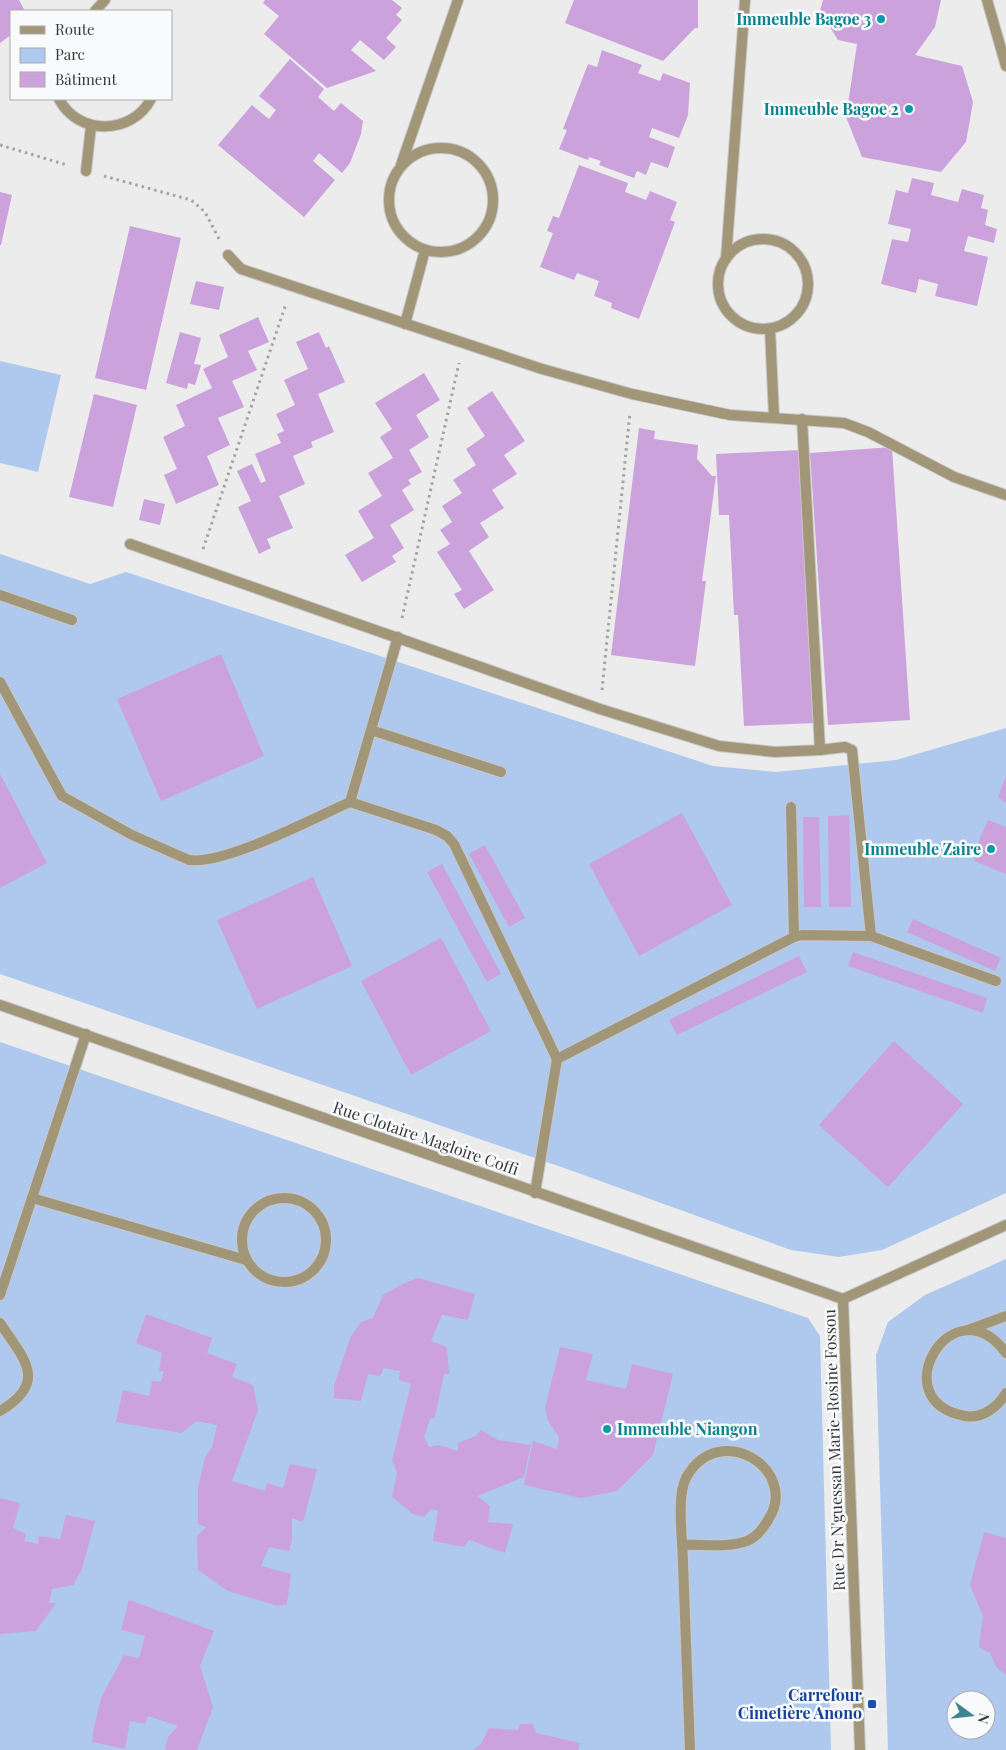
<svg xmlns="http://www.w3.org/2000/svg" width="1006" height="1750" font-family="'Playfair Display',serif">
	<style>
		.green { fill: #afc8ee; fill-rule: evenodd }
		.building { fill: #cca2dc }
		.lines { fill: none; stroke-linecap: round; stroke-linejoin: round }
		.lane-casing { stroke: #c8c8c9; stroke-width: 12 }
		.street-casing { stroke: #c8c8c9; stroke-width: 12 }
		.path { stroke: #a4a4a5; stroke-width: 3; stroke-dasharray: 2.5 4; stroke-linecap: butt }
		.lane { stroke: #a29679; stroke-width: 10 }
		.street { stroke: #a29679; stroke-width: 10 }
		.culture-dot { fill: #0f9aa8; stroke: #f9fafb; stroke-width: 2 }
		.transit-dot { fill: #1a4fb4; stroke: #f9fafb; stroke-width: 2 }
		.labels { text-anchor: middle; stroke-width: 5; stroke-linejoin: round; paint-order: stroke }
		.culture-label { font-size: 16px; font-weight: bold; fill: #0d838f; stroke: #f9fafb; text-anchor: end }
		.street-label { font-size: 16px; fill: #373738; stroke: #f9fafb }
		.transit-label { font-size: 16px; font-weight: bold; fill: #164399; stroke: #f9fafb; text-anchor: end }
	</style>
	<rect width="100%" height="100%" fill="#ececed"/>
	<g class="green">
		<path d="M0 361 61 375 38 472 0 463Z"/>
		<path d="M0 554 90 584 126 572 713 766 776 772 896 760 1006 728V1193L882 1250 839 1257 791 1250 567 1169 0 974Z"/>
		<path d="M0 1042 808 1318 820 1336 831 1750H0Z"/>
		<path d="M1006 1259V1750H888L876 1355 888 1322 925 1295ZM956 1700H986V1730H956Z"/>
	</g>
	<g class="building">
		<path d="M0 0H19L25 11H11V35L0 43Z"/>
		<path d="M265 0H392L402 8 396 15 402 20 386 38 396 47 384 60 360 40 351 50 376 71 327 88 264 34 279 16 263 3Z"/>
		<path d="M574 0H698V28H695L663 61 565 23Z"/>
		<path d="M823 0H941L935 27 915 55 962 66 973 102 966 142 941 172 862 157 846 117 857 44 838 40 820 11Z"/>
		<path d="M602 50 642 65 638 73 660 81 663 73 690 83 688 115 679 138 652 128 649 137 675 147 668 168 651 162 646 175 637 171 634 178 599 165 601 161 589 157 588 160 559 149 567 130 563 129 588 64 597 67Z"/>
		<path d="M290 59 324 89 318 97 334 111 341 103 363 121 361 134 350 163 342 173 319 153 313 161 335 180 304 217 218 145 252 105 269 119 276 110 259 96Z"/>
		<path d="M579 165 628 183 625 192 646 200 650 191 677 202 670 220 675 222 639 319 611 308 612 303 594 296 599 281 577 273 574 280 540 267 553 233 547 231 553 216 559 218Z"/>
		<path d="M912 178 934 183 931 195 958 202 962 189 984 195 981 208 988 210 985 225 997 229 994 243 968 236 964 251 988 257 977 306 935 296 938 284 919 279 916 293 881 284 892 239 908 242 911 229 888 224 896 190 908 193Z"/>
		<path d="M0 192 12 195 1 245H0Z"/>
		<path d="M130 226 181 238 146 390 95 378Z"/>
		<path d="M196 281 224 287 219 310 190 304Z"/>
		<path d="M258 317 269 342 248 351 257 370 232 381 244 407 218 418 230 445 207 456 219 485 176 504 164 475 177 469 163 437 185 426 176 405 212 388 203 369 228 357 219 335Z"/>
		<path d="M180 332 201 338 194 364 201 365 195 385 188 383 187 389 166 383Z"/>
		<path d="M319 332 326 348 329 346 345 382 318 394 334 432 311 442 313 447 293 456 305 484 279 496 293 528 267 539 271 548 259 554 238 507 251 501 237 471 252 464 261 483 266 481 255 454 281 443 277 434 284 431 276 414 295 405 284 380 308 369 296 342Z"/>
		<path d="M424 373 440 400 416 415 429 437 409 450 422 472 408 480 411 484 402 490 414 510 390 525 404 548 392 556 396 562 362 582 345 555 374 538 358 511 382 496 368 473 393 458 380 437 392 429 375 403Z"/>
		<path d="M492 391 525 441 504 455 517 474 492 490 504 508 480 523 489 537 469 551 494 590 464 609 454 594 462 590 437 552 450 544 440 530 452 522 442 506 462 493 453 480 476 465 466 449 485 436 467 408Z"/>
		<path d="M94 394 137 405 113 507 69 497Z"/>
		<path d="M639 428 655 431 654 439 698 445 697 459 712 476H716L702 581H706L695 666 611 655Z"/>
		<path d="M892 447 910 720 828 725 810 453Z"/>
		<path d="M801 450 815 723 744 726 738 615H734L729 515H719L716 454Z"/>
		<path d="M144 499 165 504 160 525 139 520Z"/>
		<path d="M221 654 264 756 161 801 117 699Z"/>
		<path d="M0 774 47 863 0 888Z"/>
		<path d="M1006 776V803L998 797Z"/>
		<path d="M682 813 732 905 639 956 589 864Z"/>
		<path d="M849 815 851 907H829L828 816Z"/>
		<path d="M803 817H819L821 907H804Z"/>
		<path d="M988 820 1006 827V874L974 861 980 838Z"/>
		<path d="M485 845 525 918 509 927 469 854Z"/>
		<path d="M442 864 501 974 487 982 427 872Z"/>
		<path d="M313 877 352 966 257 1009 217 920Z"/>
		<path d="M913 919 1001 958 995 971 907 932Z"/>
		<path d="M441 938 491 1031 411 1075 361 981Z"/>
		<path d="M853 952 987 998 983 1013 848 966Z"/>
		<path d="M799 956 807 972 677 1035 669 1020Z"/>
		<path d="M894 1041 963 1104 888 1187 819 1125Z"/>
		<path d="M418 1278 475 1294 468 1320 442 1315 431 1341 447 1347 449 1374H444L435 1417 430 1419 424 1437 429 1447 439 1445 458 1451V1443L476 1436 481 1430 498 1440 531 1445 524 1477 477 1496 490 1506 488 1522 513 1524 505 1553 469 1540 464 1547 433 1541 438 1511 431 1509 424 1517 413 1514 392 1497 397 1472 392 1461 411 1384 399 1380 400 1371 384 1368 380 1376 368 1374 361 1401 334 1398V1386L350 1338 361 1322 373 1318 383 1295 404 1283Z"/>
		<path d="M146 1314 212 1338 207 1353 237 1364 232 1377 253 1385 258 1410 232 1481 265 1491 267 1483 283 1488 290 1464 317 1469 303 1522 292 1518V1540L289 1551 269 1547 261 1566 291 1574 287 1604 278 1606 228 1591 198 1570 197 1536 206 1527 198 1524V1488L205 1457 212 1447 217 1425 196 1421 182 1433 116 1422 123 1390 149 1396 152 1381 161 1382 164 1371H159L162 1353 136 1343Z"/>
		<path d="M560 1347 593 1354 586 1380 626 1389 632 1364 673 1374 653 1455 617 1491 581 1498 524 1485 533 1441 557 1449 559 1437 548 1421 545 1407Z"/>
		<path d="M0 1498 20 1503 13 1528 26 1534 24 1541 38 1544 39 1536 60 1539 66 1515 95 1521 82 1569 73 1585 52 1589 49 1603H56L36 1631 0 1634Z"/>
		<path d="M984 1532 1006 1538V1675L996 1667 990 1653 979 1647 983 1616 970 1585Z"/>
		<path d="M129 1600 214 1631 200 1666 213 1707 197 1750H165L168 1737 178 1726 148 1716 145 1724 130 1721 125 1749 92 1742 94 1727 101 1698 124 1655 139 1658 145 1636 121 1630Z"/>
		<path d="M520 1724H533L536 1733 580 1743 578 1750H473L481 1744 489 1728 518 1730Z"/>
	</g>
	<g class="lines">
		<defs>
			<g id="lane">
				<path d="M987 0 1006 66"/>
				<path d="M95 11 105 0"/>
				<path d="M59 99C78 136 132 135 151 99"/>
				<circle cx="441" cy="200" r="52"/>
				<path d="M401 165 458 0"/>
				<path d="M86 171 91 126"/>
				<circle cx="763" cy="284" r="45"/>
				<path d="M726 259 745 0"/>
				<path d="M405 324 425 250"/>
				<path d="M770 329 774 417"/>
				<path d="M0 595 72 620"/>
				<path d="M0 682 62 796 132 835 189 860C225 865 314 818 350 802L436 830 447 836 454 844 557 1059 794 937 802 935 871 936 996 981"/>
				<path d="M371 730 501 772"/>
				<path d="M820 750 845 747 852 750 871 936"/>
				<path d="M350 802 398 637"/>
				<path d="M791 807 794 937"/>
				<path d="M535 1193 557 1059"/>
				<circle cx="284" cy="1240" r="42"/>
				<path d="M32 1198 246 1260"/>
				<path d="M0 1295 86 1034"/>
				<path d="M0 1323C24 1359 49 1382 0 1411"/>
				<path d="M968 1330 1006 1316"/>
				<path d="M1006 1353C954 1281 881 1401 965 1416 982 1419 998 1407 1006 1393"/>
				<path d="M683 1545C702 1544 728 1548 747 1541 756 1537 763 1529 768 1520 801 1470 719 1418 686 1478 676 1497 683 1542 683 1564 685 1626 688 1688 690 1750"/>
			</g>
			<g id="street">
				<path d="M228 255 241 269 542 369 632 394 730 415 844 423 868 432 954 477 1006 495"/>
				<path d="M130 544 600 709 719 746 775 752 820 750 802 419"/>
				<path d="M0 1005 843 1299"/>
				<path d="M843 1299 860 1750"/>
				<path d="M843 1299 1006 1225"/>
			</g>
		</defs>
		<use href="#lane" class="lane-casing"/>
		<use href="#street" class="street-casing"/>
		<g class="path">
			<path d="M0 145 67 165"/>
			<path d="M104 176 191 200 205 212 219 239"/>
			<path d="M203 549 286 304"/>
			<path d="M402 618 459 363"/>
			<path d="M602 690 630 412"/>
		</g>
		<use href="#lane" class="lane"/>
		<use href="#street" class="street"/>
	</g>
	<g class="culture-dot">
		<circle cx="881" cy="19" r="5"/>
		<circle cx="909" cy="109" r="5"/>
		<circle cx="991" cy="849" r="5"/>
		<circle cx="607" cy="1429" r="5"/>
	</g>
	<rect class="transit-dot" x="867" y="1699" width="10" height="10" rx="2.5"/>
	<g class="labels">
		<g class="culture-label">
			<text x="871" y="25">Immeuble Bagoe 3</text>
			<text x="899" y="115">Immeuble Bagoe 2</text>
			<text x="981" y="855">Immeuble Zaire</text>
			<text x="617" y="1435" text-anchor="start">Immeuble Niangon</text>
		</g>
		<g class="street-label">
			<text transform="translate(426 1138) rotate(19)" y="6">Rue Clotaire Magloire Coffi</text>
			<text transform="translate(834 1450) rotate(-92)" y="6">Rue Dr N'guessan Marie-Rosine Fossou</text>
		</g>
		<g class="transit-label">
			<text x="862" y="1701">Carrefour<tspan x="862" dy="18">Cimetière Anono</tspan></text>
		</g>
	</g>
	<rect x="10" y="10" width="162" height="90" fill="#f9fafb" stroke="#abacad"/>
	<rect x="20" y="26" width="25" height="8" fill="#a29679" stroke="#abacad"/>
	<text x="55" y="35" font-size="15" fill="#373738">Route</text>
	<rect x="20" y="48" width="25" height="15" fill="#afc8ee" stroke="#abacad"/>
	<text x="55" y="60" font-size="15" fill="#373738">Parc</text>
	<rect x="20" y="72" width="25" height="15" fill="#cca2dc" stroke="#abacad"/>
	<text x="55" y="85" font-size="15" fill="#373738">Bâtiment</text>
	<g transform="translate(971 1715) rotate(105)"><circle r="24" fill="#f9fafb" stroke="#abacad"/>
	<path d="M0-4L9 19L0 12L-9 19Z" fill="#3f8591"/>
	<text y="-8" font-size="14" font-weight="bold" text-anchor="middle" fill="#373738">N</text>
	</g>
</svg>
